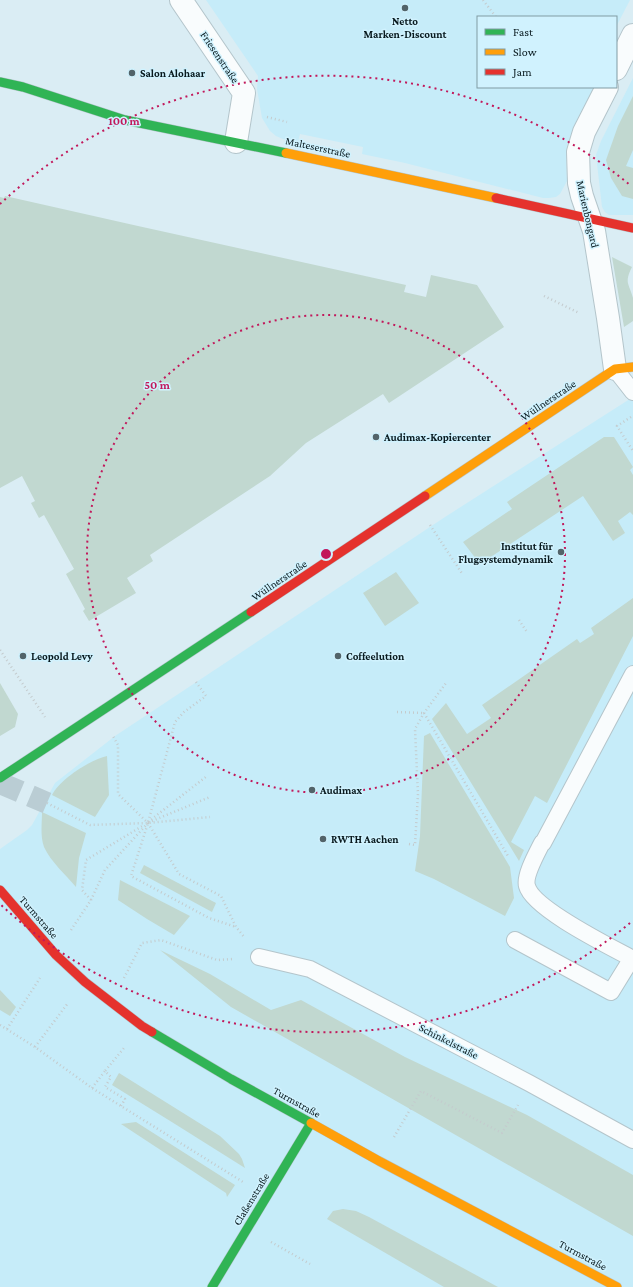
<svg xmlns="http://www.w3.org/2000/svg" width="633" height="1287" font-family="'Crimson Pro',serif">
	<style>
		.built { fill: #c6ecf9 }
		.green { fill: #c1d8d0 }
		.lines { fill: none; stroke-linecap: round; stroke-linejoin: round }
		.street-tunnel { stroke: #bacdd4; stroke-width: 22; stroke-dasharray: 22 11; stroke-linecap: butt }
		.lane-casing { stroke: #b4c5cb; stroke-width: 18 }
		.street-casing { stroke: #b4c5cb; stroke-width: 24 }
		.fast-casing { stroke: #b4c5cb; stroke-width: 10 }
		.slow-casing { stroke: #b4c5cb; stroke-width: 10 }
		.jam-casing { stroke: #b4c5cb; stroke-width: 10 }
		.path { stroke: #c4cbcd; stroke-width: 2.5; stroke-dasharray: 1 3; stroke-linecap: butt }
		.lane { stroke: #f9fcfd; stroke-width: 16 }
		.street { stroke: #f9fcfd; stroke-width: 22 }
		.fast { stroke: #30b455; stroke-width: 9 }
		.slow { stroke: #ff9f0a; stroke-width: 9 }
		.jam { stroke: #e5322d; stroke-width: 9 }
		.ring { fill: none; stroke: #c2185b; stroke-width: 2; stroke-dasharray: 2 4 }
		.poi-dot { fill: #526369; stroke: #d0f2fe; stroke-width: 1.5 }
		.labels { text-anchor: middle; stroke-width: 3; stroke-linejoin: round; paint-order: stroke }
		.poi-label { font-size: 11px; font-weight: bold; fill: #08191e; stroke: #d0f2fe; text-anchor: start }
		.street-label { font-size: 11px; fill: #08191e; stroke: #d0f2fe }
		.centre { fill: #c2185b; stroke: #d0f2fe; stroke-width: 2 }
		.ring-label { font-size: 12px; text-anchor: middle; font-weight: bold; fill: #c2185b; stroke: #d0f2fe; stroke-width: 3; stroke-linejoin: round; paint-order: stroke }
	</style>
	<rect width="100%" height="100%" fill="#daedf4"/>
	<g class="built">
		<path d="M206 0H630L616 27V17H478V87H595L572 133 567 146 566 153 567 181 560 194 556 197 549 198H543L405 163 362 154 363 147 300 134 298 142 283 139 276 136 270 131 262 118 257 89 258 76Z"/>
		<path d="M633 78V215H609L605 212 602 207 596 155 601 141Z"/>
		<path d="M633 397V1287H0V849L27 830 32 825 55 783 115 736 445 517Z"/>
	</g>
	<g class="green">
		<path d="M633 96V150L626 166 633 168V199L622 196 611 178 606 160 618 126Z"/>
		<path d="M5 196 138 226 406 285 404 292 426 297 431 275 477 285 504 327 389 403 383 394 306 443 270 476 150 555 153 561 127 578 136 593 89 621 83 611 85 609 66 574 74 569 44 515 39 518 31 503 35 501 22 476 0 488V197L4 198Z"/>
		<path d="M612 257 632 267C624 283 629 283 633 298 633 305 633 314 633 321L624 327Z"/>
		<path d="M604 437H614L633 467 630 470 633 475V515L630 512 618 521 625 533 613 541 583 496 480 564 463 542 512 509 507 502Z"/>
		<path d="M396 572 419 603 385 626 363 593Z"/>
		<path d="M633 598V636L547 803 535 796 511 842 524 850 519 861 432 719 446 703 467 734 491 718 482 705 577 639 580 643 594 634 591 628Z"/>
		<path d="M0 683 18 714 15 727 0 736Z"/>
		<path d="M430 733 510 867 514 898 505 916 434 879 415 871 420 836 424 736Z"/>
		<path d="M107 756 109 795 95 817 52 795C60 779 90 760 107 756Z"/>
		<path d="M42 812 86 833 79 858 76 887C66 875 51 862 44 847 40 836 42 823 42 812Z"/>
		<path d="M144 865 216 903 212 912 140 873Z"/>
		<path d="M120 880 190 916 174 935 147 919 118 900Z"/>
		<path d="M160 950 210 974 271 1010 301 1000 405 1057 527 1115 633 1175V1236L231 1007Z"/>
		<path d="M0 990 16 1007 10 1016 0 1010Z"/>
		<path d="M119 1073 220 1136 239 1154 242 1159 245 1168 175 1124 112 1085Z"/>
		<path d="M136 1122 235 1185 227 1197 226 1193 121 1124Z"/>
		<path d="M343 1209 356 1211 369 1217 498 1287H444L327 1219 333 1211Z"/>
	</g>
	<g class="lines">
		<path class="street-tunnel" d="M0 783 47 803"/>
		<defs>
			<g id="lane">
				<path d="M615 369 633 392"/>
				<path d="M633 674 543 843H542C537 853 524 876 527 886 533 909 611 947 633 959"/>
				<path d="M515 940 611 992 632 958"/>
				<path d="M259 957 310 969 529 1083 633 1140"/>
			</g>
			<g id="street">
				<path d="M181 0 244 93 236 142"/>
				<path d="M616 69 633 35"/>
				<path d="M607 87 584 132 578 152 579 183 582 196 594 231 608 318 615 369"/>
			</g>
			<g id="fast">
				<path d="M0 82 23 87 125 120 286 153"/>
				<path d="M0 778 251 612"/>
				<path d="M152 1032 231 1079 311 1123"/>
				<path d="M212 1287 311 1123"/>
			</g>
			<g id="slow">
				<path d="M286 153 496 198"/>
				<path d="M425 496 615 369 633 367"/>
				<path d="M311 1123 379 1161 617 1287"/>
			</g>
			<g id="jam">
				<path d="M496 198 633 228"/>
				<path d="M251 612 425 496"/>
				<path d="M0 890 56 955 85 982 142 1026 152 1032"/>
			</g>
		</defs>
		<use href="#lane" class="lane-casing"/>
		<use href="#street" class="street-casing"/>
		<use href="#fast" class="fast-casing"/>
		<use href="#slow" class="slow-casing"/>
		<use href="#jam" class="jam-casing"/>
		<g class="path">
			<path d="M483 0 496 17"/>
			<path d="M267 117 287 122"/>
			<path d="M544 296 579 313"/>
			<path d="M631 417 617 426 633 451"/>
			<path d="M430 525 463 575"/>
			<path d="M519 620 527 632"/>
			<path d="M0 650 45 717"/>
			<path d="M196 682 206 696 184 712 175 722 148 823 131 876 209 918 236 927"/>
			<path d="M397 712 424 713"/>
			<path d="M424 713 508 856"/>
			<path d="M47 803 90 825 148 823 210 817"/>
			<path d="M152 821 210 797"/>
			<path d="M148 822 207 776"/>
			<path d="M148 823 179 874 221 896 236 927 245 938"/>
			<path d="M409 844 415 845 418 794 415 729 424 713 446 683"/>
			<path d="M91 900 82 890 86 860 144 825"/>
			<path d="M71 930 91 900 105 870 148 823 118 794V745L113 736"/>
			<path d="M124 978 142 943 161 940 217 960 234 959"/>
			<path d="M0 1025 35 1047 92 1088 243 1182"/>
			<path d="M7 1029 40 978"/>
			<path d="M35 1047 68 1003"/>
			<path d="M92 1088 105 1071"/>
			<path d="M121 1106 125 1099 105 1087 111 1077 105 1071 124 1048"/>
			<path d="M394 1137 421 1091 502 1133 518 1105"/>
			<path d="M271 1242 310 1264"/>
		</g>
		<use href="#lane" class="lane"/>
		<use href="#street" class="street"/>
		<use href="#fast" class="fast"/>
		<use href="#slow" class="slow"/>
		<use href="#jam" class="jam"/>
	</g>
	<g class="ring">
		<circle cx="326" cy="554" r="239"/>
		<path d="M630 923A478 478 0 0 1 0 904M0 204A478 478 0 0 1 630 185"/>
	</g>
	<g class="poi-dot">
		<circle cx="405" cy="8" r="4"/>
		<circle cx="132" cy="73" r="4"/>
		<circle cx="376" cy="437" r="4"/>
		<circle cx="561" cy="552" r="4"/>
		<circle cx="23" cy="656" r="4"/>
		<circle cx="338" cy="656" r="4"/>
		<circle cx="312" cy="790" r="4"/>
		<circle cx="323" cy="839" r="4"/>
	</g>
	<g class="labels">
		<g class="poi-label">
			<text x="405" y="25" text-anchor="middle">Netto<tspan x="405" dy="13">Marken-Discount</tspan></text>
			<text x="140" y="77">Salon Alohaar</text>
			<text x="384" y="441">Audimax-Kopiercenter</text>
			<text x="553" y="550" text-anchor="end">Institut für<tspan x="553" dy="13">Flugsystemdynamik</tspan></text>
			<text x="31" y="660">Leopold Levy</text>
			<text x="346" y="660">Coffeelution</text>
			<text x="320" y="794">Audimax</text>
			<text x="331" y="843">RWTH Aachen</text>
		</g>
		<g class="street-label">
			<text transform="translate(220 57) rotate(56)" y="4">Friesenstraße</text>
			<text transform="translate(318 147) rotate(12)" y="4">Malteserstraße</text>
			<text transform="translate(588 214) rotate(77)" y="4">Marienbongard</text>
			<text transform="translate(548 400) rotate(-34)" y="4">Wüllnerstraße</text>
			<text transform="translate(279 580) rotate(-34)" y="4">Wüllnerstraße</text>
			<text transform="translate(39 917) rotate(49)" y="4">Turmstraße</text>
			<text transform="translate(449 1041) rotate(27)" y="4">Schinkelstraße</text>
			<text transform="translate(297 1102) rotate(29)" y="4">Turmstraße</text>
			<text transform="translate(251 1199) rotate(-59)" y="4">Claßenstraße</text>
			<text transform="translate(583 1255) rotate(28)" y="4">Turmstraße</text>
		</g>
	</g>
	<circle cx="326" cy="554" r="6" class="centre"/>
	<g class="ring-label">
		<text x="124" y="125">100 m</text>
		<text x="157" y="389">50 m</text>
	</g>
	<rect x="477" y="16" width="140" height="72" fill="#d0f2fe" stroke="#809ba4"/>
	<rect x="485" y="29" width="20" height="6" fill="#30b455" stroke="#809ba4"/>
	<text x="513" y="36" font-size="12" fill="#08191e">Fast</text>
	<rect x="485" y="49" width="20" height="6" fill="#ff9f0a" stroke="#809ba4"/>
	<text x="513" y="56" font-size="12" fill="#08191e">Slow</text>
	<rect x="485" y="69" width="20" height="6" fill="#e5322d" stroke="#809ba4"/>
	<text x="513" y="76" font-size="12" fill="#08191e">Jam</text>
</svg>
